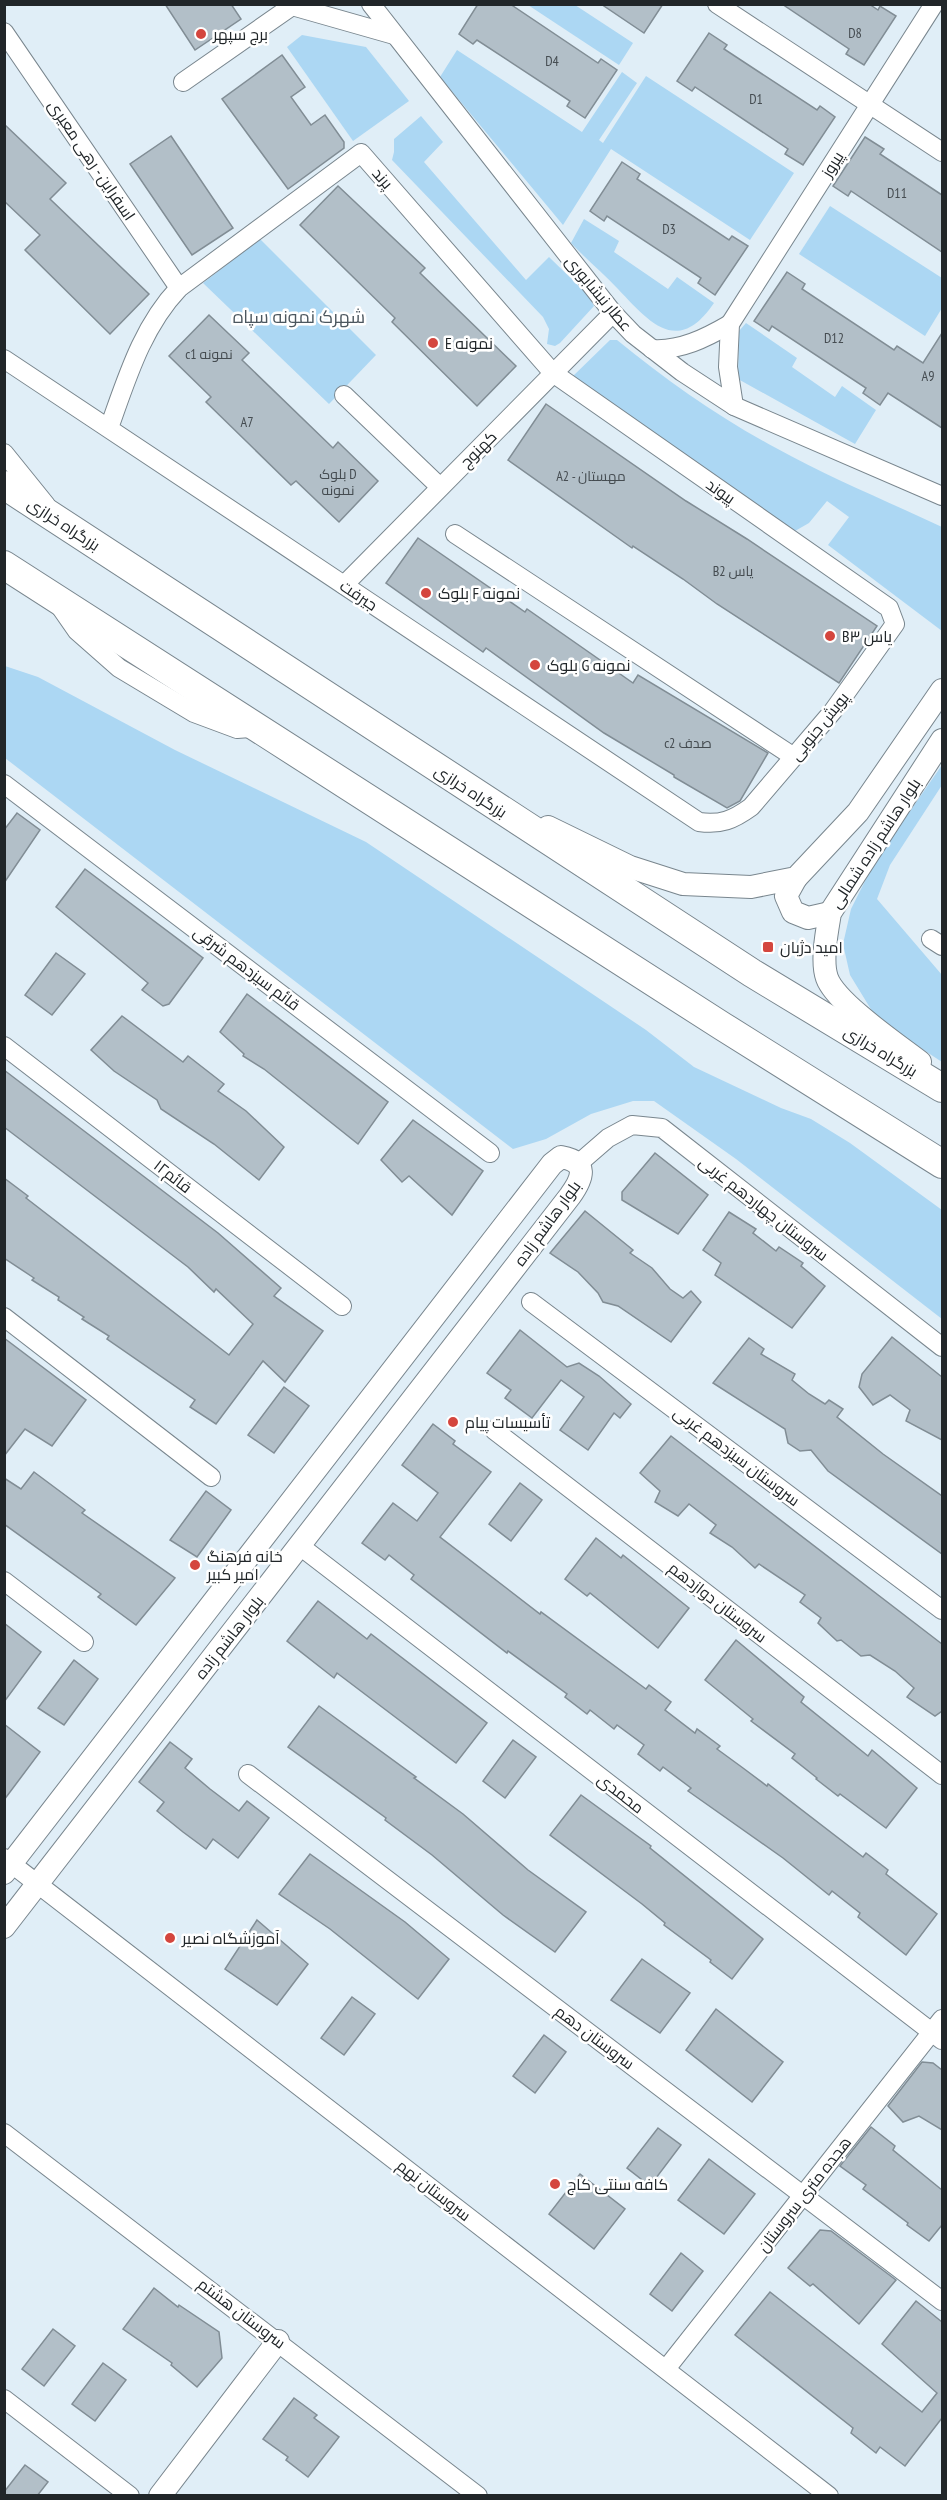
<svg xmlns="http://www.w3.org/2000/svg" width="947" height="2500" font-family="'PT Sans Narrow',Cairo,sans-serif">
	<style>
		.green { fill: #acd7f3 }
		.building { fill: #b2bfc8; stroke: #818d95; stroke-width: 1.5 }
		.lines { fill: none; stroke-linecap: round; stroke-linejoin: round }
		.minor-casing { stroke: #79868e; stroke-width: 20 }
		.tertiary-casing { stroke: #79868e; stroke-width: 24 }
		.trunk-casing { stroke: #79868e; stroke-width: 30 }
		.minor { stroke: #fff; stroke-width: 18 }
		.tertiary { stroke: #fff; stroke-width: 22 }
		.trunk { stroke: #fff; stroke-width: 28 }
		.poi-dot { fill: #d4463e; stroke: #fff; stroke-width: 2 }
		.labels { text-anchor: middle; stroke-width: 5; stroke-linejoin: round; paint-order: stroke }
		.number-label { font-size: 14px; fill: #454c51 }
		.poi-label { font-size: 16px; fill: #212629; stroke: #fff; text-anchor: start }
		.street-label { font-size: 16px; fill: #212629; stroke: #fff }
		.neighbourhood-label { font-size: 18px; fill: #4c575f; stroke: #fff }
	</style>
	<rect width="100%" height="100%" fill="#e0eef7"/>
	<g class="green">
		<path d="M528 5H575L633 43 619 65Z"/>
		<path d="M302 35 366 47 409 101 353 141 287 47Z"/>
		<path d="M457 50 582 132 622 72 637 83 599 140 603 143 646 76 794 173 750 240 611 149 563 225 440 77Z"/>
		<path d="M421 116 443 142 424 162 526 280 549 257 588 295 594 306 560 343 555 346 547 344 549 329 543 317 392 160 394 152V139Z"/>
		<path d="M830 206 942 278V308L925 336 799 254Z"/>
		<path d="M584 219 619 241 614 252 668 289 677 277 714 303C678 356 650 323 618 289 603 273 586 259 571 243Z"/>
		<path d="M260 239 376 355 329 404 203 283Z"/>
		<path d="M746 323 797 358 792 367 835 397 842 386 876 410 855 444 738 379 739 331Z"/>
		<path d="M610 340H617C667 381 720 418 776 448 830 478 887 501 942 527V631L828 545 849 517 827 501 809 523 795 531 571 378Z"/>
		<path d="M5 666 38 677 175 750 366 842 646 1030 694 1067 781 1108 811 1119 850 1143 942 1210V1319L736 1159 654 1101H633L591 1114 546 1139 513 1149 5 758Z"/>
		<path d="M942 765V785L890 865 877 899 942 975V1062L907 1039 872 1011 850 975 843 944 851 909 874 863Z"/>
	</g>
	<g class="building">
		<path d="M165 4H231L241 19 195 50Z"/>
		<path d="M478 4H510L598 63 601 59 617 70 585 118 567 106 570 101 477 40 473 44 459 34Z"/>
		<path d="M601 4H663L644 33Z"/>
		<path d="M782 4H869L878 10 880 6 896 16 864 65 846 54 849 49Z"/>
		<path d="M709 33 727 45 724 49 817 110 820 106 835 117 803 165 785 154 788 149 695 87 692 91 677 81Z"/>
		<path d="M282 55 305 87 291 97 311 125 325 115 344 142V148L288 189 222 99Z"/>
		<path d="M4 124 66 183 50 199 149 294 110 334 25 250 40 235 4 201Z"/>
		<path d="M171 136 233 228 192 255 130 164Z"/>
		<path d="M865 137 884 149 880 154 942 195V252L851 191 848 196 833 186Z"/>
		<path d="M622 162 640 174 637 179 729 240 732 236 748 246 715 295 698 283 701 278 607 216 604 221 590 211Z"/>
		<path d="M338 186 425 268 420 273 516 366 477 406 392 322 395 318 300 225Z"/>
		<path d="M787 272 805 284 802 289 894 350 897 346 923 363 942 333V428L888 393 880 405 863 393 866 388 772 326 769 331 754 321Z"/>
		<path d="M209 315 249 353 242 360 333 448 338 442 378 481 339 522 296 481 291 485 206 402 211 397 169 356Z"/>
		<path d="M546 404 686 501 747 539 877 626 839 683 717 604 683 579 633 546 632 548 508 460Z"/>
		<path d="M418 538 525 612 527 609 633 683 638 675 768 753 740 801 727 808 674 777V775L604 733 486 648 483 652 386 583Z"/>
		<path d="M17 813 40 830 4 883V830Z"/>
		<path d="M85 869 203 958 169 1004 163 1006 142 990 148 983 56 907Z"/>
		<path d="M56 953 85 974 52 1015 25 995Z"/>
		<path d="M247 994 388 1102 358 1144 264 1069 243 1056 244 1054 220 1032Z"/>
		<path d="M122 1016 183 1062 188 1056 224 1084 218 1091 246 1111 284 1147 259 1180 214 1144 161 1109 157 1100 114 1071 91 1050Z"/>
		<path d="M4 1070 218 1233 281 1288 274 1296 323 1331 285 1382 263 1361 216 1424 190 1407 195 1400 107 1339 109 1336 82 1319 84 1317 58 1300 59 1297 32 1280 34 1278 4 1258V1178L28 1196 26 1198 229 1355 253 1324 216 1289 214 1292 188 1267 4 1127Z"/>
		<path d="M413 1120 483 1171 452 1215 409 1176 402 1182 381 1160Z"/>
		<path d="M655 1153 708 1195 678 1234 622 1200V1192Z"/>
		<path d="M585 1211 633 1250 630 1253 652 1268 670 1289 683 1298 691 1291 701 1302 671 1342 618 1306 603 1302 598 1293 578 1272 550 1253Z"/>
		<path d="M729 1212 756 1229 753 1233 776 1251 779 1247 803 1263 801 1266 825 1286 792 1328 715 1275 721 1263 703 1250Z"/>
		<path d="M520 1330 567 1367 579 1363 599 1376 631 1404 620 1418 614 1413 588 1450 560 1430 584 1397 561 1380 532 1418 505 1398 511 1390 487 1373Z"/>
		<path d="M892 1337 942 1377V1440L906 1421 910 1410 890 1395 873 1405 859 1387 862 1374Z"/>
		<path d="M4 1338 86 1400 52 1446 25 1429 4 1456Z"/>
		<path d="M749 1338 764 1349 761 1354 795 1374 792 1380 809 1394 825 1404 829 1400 843 1409 837 1417 883 1454 942 1496V1554L828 1471 811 1450 800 1451 788 1443 785 1429 713 1383Z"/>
		<path d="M284 1387 309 1406 274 1453 248 1435Z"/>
		<path d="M433 1424 455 1441 453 1444 491 1472 440 1537 540 1614 541 1612 646 1689 649 1685 671 1702 665 1710 695 1733 697 1729 720 1746 717 1749 743 1768 767 1786 768 1784 863 1857 866 1853 888 1870 886 1874 937 1914 906 1955 858 1917 860 1913 832 1891 829 1895 783 1858 688 1791 691 1788 663 1767 660 1771 638 1754 644 1745 617 1725 614 1729 590 1710 587 1714 565 1697 567 1694 508 1651 507 1653 411 1579 414 1575 389 1555 385 1560 362 1543 393 1503 417 1521 438 1493 402 1465Z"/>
		<path d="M671 1436 942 1644V1711L935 1716 907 1697 914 1688 895 1671 870 1655 861 1656 841 1640 837 1641 818 1623 821 1618 800 1602 805 1595 759 1564 755 1568 732 1547 710 1533 716 1525 689 1504 678 1516 655 1502 660 1491 640 1473Z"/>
		<path d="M34 1472 85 1510 82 1513 175 1578 136 1625 98 1597 101 1594 4 1524V1478L21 1489Z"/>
		<path d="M520 1483 542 1500 511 1541 489 1524Z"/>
		<path d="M206 1491 231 1510 197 1557 170 1540Z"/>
		<path d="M596 1538 621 1558 623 1555 689 1608 658 1648 590 1593 587 1596 565 1579Z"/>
		<path d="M318 1601 367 1639 371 1634 487 1723 456 1763 337 1673 334 1678 287 1641Z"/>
		<path d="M4 1623 41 1652 4 1702Z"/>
		<path d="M736 1640 804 1697 801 1702 868 1756 872 1750 917 1788 886 1828 840 1794 838 1796 816 1779 817 1778 792 1758 795 1754 751 1721 753 1719 705 1680Z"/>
		<path d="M74 1660 98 1679 64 1725 38 1708Z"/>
		<path d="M319 1706 416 1777 414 1778 463 1814 528 1870 586 1912 555 1952 503 1915 432 1855 385 1820 386 1818 288 1747Z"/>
		<path d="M4 1724 40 1752 4 1800Z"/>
		<path d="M513 1740 536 1757 505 1798 483 1781Z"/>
		<path d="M170 1742 192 1759 185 1768 210 1789 239 1811 247 1801 269 1818 238 1858 213 1839 206 1849 183 1832 157 1811 164 1802 139 1782Z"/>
		<path d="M581 1795 651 1846 650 1848 763 1939 732 1979 710 1962 711 1960 664 1925 665 1923 642 1904 550 1835Z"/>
		<path d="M310 1854 405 1922 449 1959 418 1999 330 1929 279 1894Z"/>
		<path d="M257 1920 308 1964 277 2005 225 1969Z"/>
		<path d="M642 1959 690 1993 660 2033 611 2000Z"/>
		<path d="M352 1997 375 2014 344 2055 321 2038Z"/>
		<path d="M716 2009 783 2062 752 2102 686 2050Z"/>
		<path d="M544 2035 566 2052 535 2093 513 2076Z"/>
		<path d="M922 2062 933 2063 942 2070V2130L919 2116 903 2122 888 2106Z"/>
		<path d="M871 2127 895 2146 893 2150 942 2190V2225L929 2241 907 2225 908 2223 863 2189 866 2185 840 2166Z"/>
		<path d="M658 2128 681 2145 650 2186 627 2168Z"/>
		<path d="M709 2159 755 2194 724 2234 678 2200Z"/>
		<path d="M580 2174 625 2209 594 2249 549 2214Z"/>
		<path d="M820 2230 831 2231 896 2280 859 2324 813 2284 810 2286 788 2268Z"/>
		<path d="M681 2253 703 2271 672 2311 650 2294Z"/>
		<path d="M154 2288 178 2307 179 2305 219 2332 222 2358 197 2387 171 2365 172 2363 123 2329Z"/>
		<path d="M770 2292 922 2412 937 2393 882 2344 916 2301 942 2322V2418L905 2466 880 2447 876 2453 851 2433 853 2428 735 2335Z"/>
		<path d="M53 2329 75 2346 44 2386 22 2369Z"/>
		<path d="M103 2363 126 2380 95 2421 72 2404Z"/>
		<path d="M294 2398 317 2415 314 2418 339 2437 308 2477 286 2460 288 2457 263 2439Z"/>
		<path d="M25 2465 48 2482 37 2496H4V2492Z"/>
	</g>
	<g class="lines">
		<defs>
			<g id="minor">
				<path d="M371 4 613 313 633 334 682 372 734 406 942 496"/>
				<path d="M717 4 942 152"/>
				<path d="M292 6 394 35"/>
				<path d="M4 32 179 288"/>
				<path d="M183 82 292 6"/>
				<path d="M652 349C680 351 706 338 730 324"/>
				<path d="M4 359C236 513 467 667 699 822 721 825 733 820 751 807L833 711 895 624 889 608 553 373 361 153 179 288C142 327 127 378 109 428"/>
				<path d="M344 395 440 487"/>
				<path d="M734 406 728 367 730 324 934 4"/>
				<path d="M4 453 46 505"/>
				<path d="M455 534 794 757"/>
				<path d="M344 585 613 313"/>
				<path d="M61 608 77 631 119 668 194 713 237 729 250 728"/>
				<path d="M4 784 490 1153"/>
				<path d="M931 939 942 946"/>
				<path d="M4 1046 342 1306"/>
				<path d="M578 1164 608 1138 632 1125 662 1128 942 1347"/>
				<path d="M531 1302 942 1610"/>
				<path d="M4 1317 211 1477"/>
				<path d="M494 1430 942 1775"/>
				<path d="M300 1546 942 2040"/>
				<path d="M4 1581 84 1642"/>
				<path d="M248 1774 942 2301"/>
				<path d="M4 1858 829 2496"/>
				<path d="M4 2133 478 2496"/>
				<path d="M666 2369 942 2019"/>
				<path d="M4 2399 130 2496"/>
			</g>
			<g id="tertiary">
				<path d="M548 827 630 867 683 884 751 887 796 878 858 812 942 690"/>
				<path d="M796 878 786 896 793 912 808 918 830 913"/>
				<path d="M920 1062C898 1045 836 1003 827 978 821 961 827 931 830 913L942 740"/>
				<path d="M4 1873 552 1164 561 1157C589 1162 583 1178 570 1196L4 1927"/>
				<path d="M160 2496 278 2341"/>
			</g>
			<g id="trunk">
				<path d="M4 485 752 973 942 1088"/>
				<path d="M4 565 722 1026 942 1164"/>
			</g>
		</defs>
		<use href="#minor" class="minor-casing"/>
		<use href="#tertiary" class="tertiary-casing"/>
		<use href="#trunk" class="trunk-casing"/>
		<use href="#minor" class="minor"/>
		<use href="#tertiary" class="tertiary"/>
		<use href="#trunk" class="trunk"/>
	</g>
	<g class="poi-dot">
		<circle cx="201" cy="34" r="6"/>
		<circle cx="433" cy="343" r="6"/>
		<circle cx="426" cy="593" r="6"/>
		<circle cx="830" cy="636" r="6"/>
		<circle cx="535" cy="665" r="6"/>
		<rect x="762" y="941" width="12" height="12" rx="3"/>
		<circle cx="453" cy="1422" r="6"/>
		<circle cx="195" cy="1565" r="6"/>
		<circle cx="170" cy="1938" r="6"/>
		<circle cx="555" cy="2184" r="6"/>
	</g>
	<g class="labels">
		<g class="number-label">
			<text x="855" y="38">D8</text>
			<text x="552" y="66">D4</text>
			<text x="756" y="104">D1</text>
			<text x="897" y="198">D11</text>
			<text x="669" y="234">D3</text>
			<text x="834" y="343">D12</text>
			<text x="209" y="359">c1 نمونه</text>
			<text x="928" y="381">A9</text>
			<text x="247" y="427">A7</text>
			<text x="338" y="479">بلوک D<tspan x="338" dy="16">نمونه</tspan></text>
			<text x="591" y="481">A2 - مهستان</text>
			<text x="733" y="576">B2 یاس</text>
			<text x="688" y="748">c2 صدف</text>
		</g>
		<g class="poi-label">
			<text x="213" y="40">برج سپهر</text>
			<text x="445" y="349">E نمونه</text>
			<text x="438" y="599">بلوک F نمونه</text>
			<text x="842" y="642">B۳ یاس</text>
			<text x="547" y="671">بلوک G نمونه</text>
			<text x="780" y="953">امید دژبان</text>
			<text x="465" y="1428">تأسیسات پیام</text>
			<text x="207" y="1562">خانه فرهنگ<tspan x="207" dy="18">امیر کبیر</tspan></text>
			<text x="182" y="1944">آموزشگاه نصیر</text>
			<text x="567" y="2190">کافه سنتی کاج</text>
		</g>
		<g class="street-label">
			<text transform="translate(92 160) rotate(56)" y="6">اسفراين - رهی معیری</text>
			<text transform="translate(832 164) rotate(-58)" y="6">پیروز</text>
			<text transform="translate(383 178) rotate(49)" y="6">پرند</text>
			<text transform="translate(599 293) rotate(50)" y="6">عطار نیشابوری</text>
			<text transform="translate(478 449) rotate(-45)" y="6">كهنوج</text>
			<text transform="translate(721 491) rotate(35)" y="6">پیوند</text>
			<text transform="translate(64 524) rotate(33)" y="6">بزرگراه خرازی</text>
			<text transform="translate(359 595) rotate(34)" y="6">جيرفت</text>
			<text transform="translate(819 726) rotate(-51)" y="6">پویش جنوبی</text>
			<text transform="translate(471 791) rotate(33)" y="6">بزرگراه خرازی</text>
			<text transform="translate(875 843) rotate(-57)" y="6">بلوار هاشم زاده شمالی</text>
			<text transform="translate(247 968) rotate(37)" y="6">قائم سیزدهم شرقی</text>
			<text transform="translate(881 1051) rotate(31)" y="6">بزرگراه خرازی</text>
			<text transform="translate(173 1176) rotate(38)" y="6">قائم۱۲</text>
			<text transform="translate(764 1208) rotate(38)" y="6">سروستان چهاردهم غربی</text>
			<text transform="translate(547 1223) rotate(-54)" y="6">بلوار هاشم زاده</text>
			<text transform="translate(737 1456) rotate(37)" y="6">سروستان سیزدهم غربی</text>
			<text transform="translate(718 1602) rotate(38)" y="6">سروستان دوازدهم</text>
			<text transform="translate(229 1637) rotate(-52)" y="6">بلوار هاشم زاده</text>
			<text transform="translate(621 1793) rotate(38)" y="6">محمدی</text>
			<text transform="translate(595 2037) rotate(37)" y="6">سروستان دهم</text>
			<text transform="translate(434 2190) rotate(38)" y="6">سروستان نهم</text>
			<text transform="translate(804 2194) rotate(-52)" y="6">هجده متری سروستان</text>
			<text transform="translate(242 2313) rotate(37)" y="6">سروستان هشتم</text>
		</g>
		<g class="neighbourhood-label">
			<text x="299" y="323">شهرک نمونه سپاه</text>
		</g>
	</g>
	<rect width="947" height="2500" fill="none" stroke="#212629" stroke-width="12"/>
</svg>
